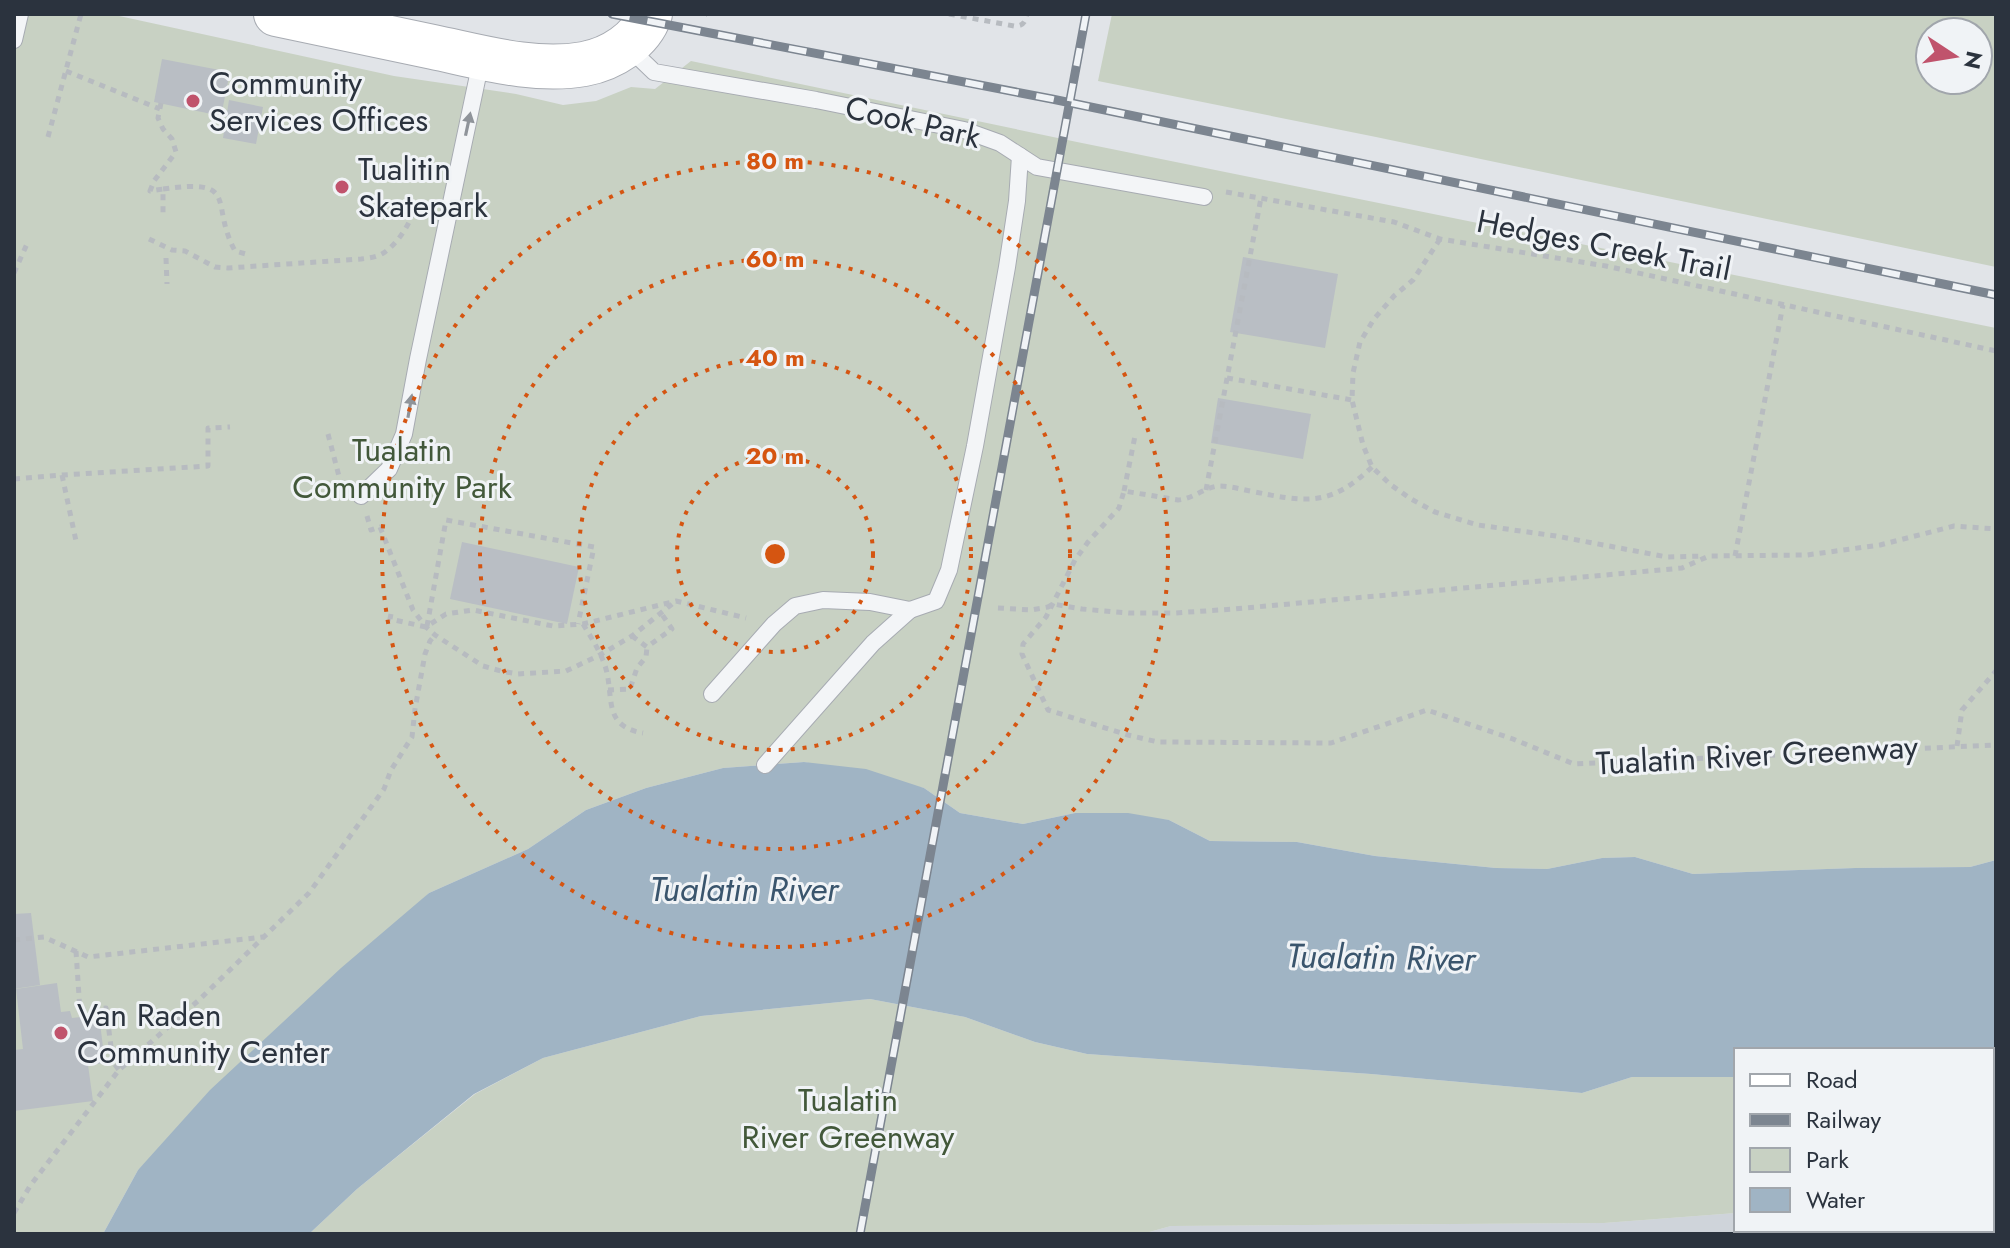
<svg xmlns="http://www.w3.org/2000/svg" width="2010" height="1248" font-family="Jost,sans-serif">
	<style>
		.built { fill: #cfd4da }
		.green { fill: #c8d1c3; fill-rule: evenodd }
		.water { fill: #a0b4c4 }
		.building { fill: #b9bec4 }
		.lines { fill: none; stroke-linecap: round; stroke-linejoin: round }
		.service-casing { stroke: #a7abb2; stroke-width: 18 }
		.secondary-casing { stroke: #a7abb2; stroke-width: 46 }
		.path { stroke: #b7bbc0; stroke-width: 5; stroke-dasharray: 6 6; stroke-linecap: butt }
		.service { stroke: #f3f5f7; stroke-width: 16 }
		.secondary { stroke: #fff; stroke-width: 44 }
		.rail-casing { stroke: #7c8590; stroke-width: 9 }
		.rail { stroke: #f0f3f6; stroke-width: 6; stroke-dasharray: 18; stroke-linecap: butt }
		.oneway { fill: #8f949a }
		.ring { fill: none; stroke: #d55511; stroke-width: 4; stroke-dasharray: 4 8 }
		.poi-dot { fill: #c0536c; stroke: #f0f3f6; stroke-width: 3 }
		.labels { text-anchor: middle; stroke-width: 6; stroke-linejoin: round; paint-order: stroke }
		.poi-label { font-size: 32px; fill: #2b333e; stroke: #f0f3f6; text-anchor: start }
		.street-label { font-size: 32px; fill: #2b333e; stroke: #f0f3f6 }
		.park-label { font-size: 32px; fill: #42583a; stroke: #f0f3f6 }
		.water-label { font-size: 34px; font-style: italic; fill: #3a556d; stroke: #f0f3f6 }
		.centre { fill: #d55511; stroke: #f0f3f6; stroke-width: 4 }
		.ring-label { font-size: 24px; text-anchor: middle; font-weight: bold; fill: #d55511; stroke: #f0f3f6; stroke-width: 6; stroke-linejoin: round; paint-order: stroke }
	</style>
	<rect width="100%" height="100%" fill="#e1e4e8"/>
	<path class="built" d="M1992 1201 1996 1202V1234H1142L1171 1226 1604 1223 1736 1213V1230H1992Z"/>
	<g class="green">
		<path d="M14 14H110L394 76 516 94 563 105 596 101 631 87 655 89 691 61 1077 142 1996 328V860L1970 867 1855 868 1693 874 1635 857 1602 858 1547 869 1496 868 1375 856 1297 842 1210 841 1169 820 1075 813 1023 824 960 813 924 788 804 762 723 768 646 788 586 810 528 849 429 893 138 1170 103 1234H14Z"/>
		<path d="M1112 14H1996V267L1376 137 1098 81ZM1930 32H1978V80H1930Z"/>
		<path d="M870 999 965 1017 1035 1042 1087 1054 1371 1074 1582 1093 1632 1077H1736V1213L1604 1223 1171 1226 1142 1234H309L357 1189 475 1094 543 1058 701 1016Z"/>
	</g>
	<path class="water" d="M804 762 866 769 924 788 960 813 1023 824 1075 813H1128L1169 820 1210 841 1297 842 1375 856 1496 868 1547 869 1602 858 1635 857 1693 874 1855 868 1970 867 1996 860V1089H1992V1050H1736V1077H1632L1582 1093 1371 1074 1087 1054 1035 1042 965 1017 870 999 701 1016 543 1058 474 1094 357 1189 309 1234H103L138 1170 210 1090 341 968 429 893 528 849 586 810 646 788 723 768Z"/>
	<g class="building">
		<path d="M162 59 230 72 221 116 154 102Z"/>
		<path d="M229 100 263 107 256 144 223 138Z"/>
		<path d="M1243 257 1338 274 1325 348 1230 332Z"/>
		<path d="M1218 398 1311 414 1303 459 1211 443Z"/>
		<path d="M462 542 579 567 567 624 450 599Z"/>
		<path d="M31 913 40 985 14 989V914Z"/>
		<path d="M57 983 61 1012 70 1011 72 1018 99 1015 105 1063 88 1065 93 1101 14 1111V1050L23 1049 16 989Z"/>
	</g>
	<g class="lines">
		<defs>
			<g id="service">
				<path d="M14 40 20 14"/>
				<path d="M626 45 654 72 816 100 964 130 1000 143 1037 167 1204 197"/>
				<path d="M361 496 389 469 404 434 418 359 481 61"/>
				<path d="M712 694 774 624 795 606 823 600 870 602 910 610 936 601 949 570 975 446 1007 267 1017 201 1020 156"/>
				<path d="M765 765 873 643 910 610"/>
			</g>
			<path id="secondary" d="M276 14C328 25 380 36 433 47 481 57 535 73 584 64 611 59 641 41 650 14"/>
		</defs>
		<use href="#service" class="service-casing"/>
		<use href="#secondary" class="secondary-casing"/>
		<g class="path">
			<path d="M706 14H707"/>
			<path d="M949 14 1014 26C1023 26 1025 23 1027 14"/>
			<path d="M66 71 160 109"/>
			<path d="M161 103 158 118 163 129 172 139 176 152 154 181 150 191 163 189V217"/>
			<path d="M48 137 81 14"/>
			<path d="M163 189C241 178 209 203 235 251L246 254"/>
			<path d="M1226 192 1394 222 1440 239 1606 266 1996 351"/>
			<path d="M149 239 172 250 185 251 215 267 228 268 361 259C369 258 378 257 385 252 400 241 411 222 416 204L427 207"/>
			<path d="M1440 239 1413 280 1394 296 1374 319 1360 342 1353 373 1352 400 1363 445 1372 467 1391 485 1411 499 1435 512 1478 525 1556 536 1667 557 1704 556"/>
			<path d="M166 258 167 284"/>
			<path d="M14 273 27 244"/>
			<path d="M1227 378 1352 400"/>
			<path d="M328 434 341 484"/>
			<path d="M1372 467C1329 508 1305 502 1250 491 1241 489 1229 486 1219 486 1205 487 1193 499 1178 500L1124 491 1119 508 1088 542 1075 560 1046 617 1023 644 1022 654 1048 710 1128 735 1158 742 1331 743 1427 710 1513 739 1574 764 1996 745"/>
			<path d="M62 475 76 541"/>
			<path d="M14 479 62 475 208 466V428L230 427"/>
			<path d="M1206 490 1261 198"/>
			<path d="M1124 491 1135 436"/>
			<path d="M367 516 371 530 380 527 413 610 426 627 435 635 483 666 501 671 518 674 566 671 598 656 632 636 676 601"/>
			<path d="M1735 556 1783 305"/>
			<path d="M998 608 1031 610 1048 607 1053 604 1082 609 1129 613H1175L1234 609 1682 568 1709 556 1807 555 1880 545 1954 526 1996 529"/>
			<path d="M391 614 390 619 426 627 446 614 473 610 553 626 583 624 676 601 746 618"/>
			<path d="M583 624C592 639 601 652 606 669 614 699 603 726 643 733"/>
			<path d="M427 626 446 520 594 547 578 624"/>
			<path d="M632 636 647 647 672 629 661 613"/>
			<path d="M608 690 630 689 637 668 646 657 647 647"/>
			<path d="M1957 746 1962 710 1996 671"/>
			<path d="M14 940 44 937 88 957 263 937"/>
			<path d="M76 951 80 1011 106 1008 113 1062 119 1070"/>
			<path d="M14 1213 30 1186 119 1070 199 1000 309 893 384 789 391 770 412 737 415 709 425 654 430 641 435 635"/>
		</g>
		<use href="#service" class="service"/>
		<use href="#secondary" class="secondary"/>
		<defs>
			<g id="rail">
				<path d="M612 14 1052 99 1996 295"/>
				<path d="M860 1234 1086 14"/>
			</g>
		</defs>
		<use href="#rail" class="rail-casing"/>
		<use href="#rail" class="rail"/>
	</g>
	<defs><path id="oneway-solid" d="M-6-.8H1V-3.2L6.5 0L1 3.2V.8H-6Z" transform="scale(2)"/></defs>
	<g class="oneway">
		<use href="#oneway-solid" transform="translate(468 124) rotate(-78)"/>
		<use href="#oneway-solid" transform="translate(410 406) rotate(-80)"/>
	</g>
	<g class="ring">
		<circle cx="775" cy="554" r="98"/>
		<circle cx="775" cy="554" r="196"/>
		<circle cx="775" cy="554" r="295"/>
		<circle cx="775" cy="554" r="393"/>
	</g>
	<g class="poi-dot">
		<circle cx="193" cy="101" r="8"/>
		<circle cx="342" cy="187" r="8"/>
		<circle cx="61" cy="1033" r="8"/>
	</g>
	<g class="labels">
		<g class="poi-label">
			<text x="209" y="94">Community<tspan x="209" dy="37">Services Offices</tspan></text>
			<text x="358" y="180">Tualitin<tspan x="358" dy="37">Skatepark</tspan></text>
			<text x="77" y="1026">Van Raden<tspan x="77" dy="37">Community Center</tspan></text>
		</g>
		<g class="street-label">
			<text transform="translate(913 122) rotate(13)" y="11">Cook Park</text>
			<text transform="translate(1604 245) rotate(11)" y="11">Hedges Creek Trail</text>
			<text transform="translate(1757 755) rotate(-3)" y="11">Tualatin River Greenway</text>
		</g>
		<g class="park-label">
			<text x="402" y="461">Tualatin<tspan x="402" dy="37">Community Park</tspan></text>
			<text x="848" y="1111">Tualatin<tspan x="848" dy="37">River Greenway</tspan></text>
		</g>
		<g class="water-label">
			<text x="744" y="901">Tualatin River</text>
			<text transform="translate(1381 957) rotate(1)" y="12">Tualatin River</text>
		</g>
	</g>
	<circle cx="775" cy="554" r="12" class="centre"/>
	<g class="ring-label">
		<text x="775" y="169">80 m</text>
		<text x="775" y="267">60 m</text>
		<text x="775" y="366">40 m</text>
		<text x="775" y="464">20 m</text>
	</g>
	<rect width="2010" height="1248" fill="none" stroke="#2b333e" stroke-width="32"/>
	<rect x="1734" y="1048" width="260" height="184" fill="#f0f3f6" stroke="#a1a6ac" stroke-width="2"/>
	<rect x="1750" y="1074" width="40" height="12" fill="#ffffff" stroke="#a1a6ac" stroke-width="2"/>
	<text x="1806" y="1088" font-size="24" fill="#2b333e">Road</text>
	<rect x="1750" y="1114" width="40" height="12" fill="#7c8590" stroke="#a1a6ac" stroke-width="2"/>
	<text x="1806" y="1128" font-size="24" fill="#2b333e">Railway</text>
	<rect x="1750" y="1148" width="40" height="24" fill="#c8d1c3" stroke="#a1a6ac" stroke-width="2"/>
	<text x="1806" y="1168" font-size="24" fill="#2b333e">Park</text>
	<rect x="1750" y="1188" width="40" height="24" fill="#a0b4c4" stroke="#a1a6ac" stroke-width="2"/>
	<text x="1806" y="1208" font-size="24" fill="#2b333e">Water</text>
	<g transform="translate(1954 56) rotate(102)"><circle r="38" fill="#f0f3f6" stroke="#a1a6ac" stroke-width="2"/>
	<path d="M0-6L14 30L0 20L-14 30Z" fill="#c0536c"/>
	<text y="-12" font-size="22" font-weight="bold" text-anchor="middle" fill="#2b333e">N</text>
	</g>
</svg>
